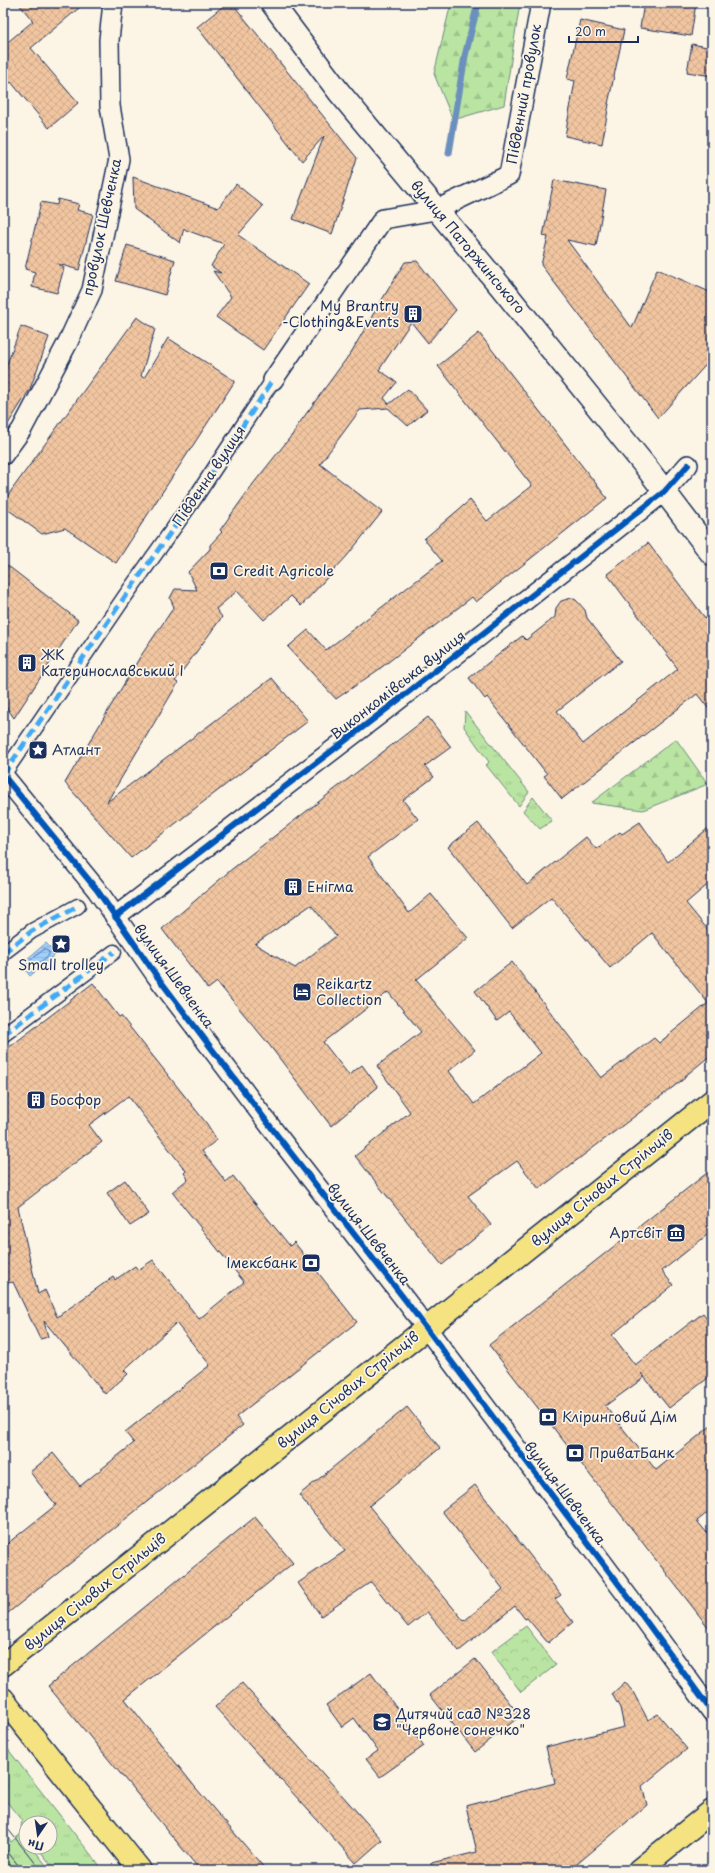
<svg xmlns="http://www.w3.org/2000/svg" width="715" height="1873" font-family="'Playpen Sans',sans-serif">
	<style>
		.grass { fill: url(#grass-tufts); stroke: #6a8a80 }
		.forest { fill: url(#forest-firs); stroke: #6a8a80 }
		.park { fill: url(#park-crowns); stroke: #6a8a80 }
		.water { fill: url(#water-rules); stroke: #6c90bd }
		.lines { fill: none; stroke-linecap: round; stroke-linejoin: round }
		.shore { stroke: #516f9e; stroke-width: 1 }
		.stream { stroke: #6c90bd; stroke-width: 7 }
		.building { fill: url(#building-cross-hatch); stroke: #1b2f5e; fill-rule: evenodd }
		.pedestrian-casing { stroke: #1b2f5e; stroke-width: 17 }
		.minor-casing { stroke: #1b2f5e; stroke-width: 22 }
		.tertiary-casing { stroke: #1b2f5e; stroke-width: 25 }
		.primary-casing { stroke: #1b2f5e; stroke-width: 25 }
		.pedestrian { stroke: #fcf5e5; stroke-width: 14 }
		.minor { stroke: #fcf5e5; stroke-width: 19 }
		.tertiary { stroke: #fcf5e5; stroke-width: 22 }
		.primary { stroke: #f5e382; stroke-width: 22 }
		.tram { stroke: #1b2f5e; stroke-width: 1 }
		.quiet { stroke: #3fa9f5; stroke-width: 5; stroke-dasharray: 10 5; stroke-linecap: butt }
		.cycleway-casing { stroke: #fcf5e5; stroke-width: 8 }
		.cycleway { stroke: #0057b8; stroke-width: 6 }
		.labels { text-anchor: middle; stroke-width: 3.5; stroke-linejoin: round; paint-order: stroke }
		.street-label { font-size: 14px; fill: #1b2f5e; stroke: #fcf5e5 }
		.poi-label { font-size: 14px; fill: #1b2f5e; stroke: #fcf5e5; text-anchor: start }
	</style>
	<defs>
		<pattern id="grass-tufts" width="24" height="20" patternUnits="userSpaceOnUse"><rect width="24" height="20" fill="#bae4a1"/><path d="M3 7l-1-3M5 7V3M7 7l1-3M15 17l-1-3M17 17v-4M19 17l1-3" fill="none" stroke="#9fc48d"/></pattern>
		<pattern id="forest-firs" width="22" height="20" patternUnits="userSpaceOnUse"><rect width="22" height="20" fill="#bae4a1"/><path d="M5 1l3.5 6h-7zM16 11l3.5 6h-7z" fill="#9fc48d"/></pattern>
		<pattern id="park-crowns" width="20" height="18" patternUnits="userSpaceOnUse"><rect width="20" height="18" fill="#bae4a1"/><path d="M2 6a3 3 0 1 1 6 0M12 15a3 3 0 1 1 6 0" fill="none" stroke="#9fc48d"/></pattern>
		<pattern id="water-rules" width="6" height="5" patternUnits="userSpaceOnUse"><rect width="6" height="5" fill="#a2d0fd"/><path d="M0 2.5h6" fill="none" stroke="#8bb3db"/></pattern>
		<pattern id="building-cross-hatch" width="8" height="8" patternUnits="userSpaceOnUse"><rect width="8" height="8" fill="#f1c5a0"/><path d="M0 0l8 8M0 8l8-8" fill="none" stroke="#ceaa8c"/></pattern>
	</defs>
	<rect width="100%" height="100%" fill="#fcf5e5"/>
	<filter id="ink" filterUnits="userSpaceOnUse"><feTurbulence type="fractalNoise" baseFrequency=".025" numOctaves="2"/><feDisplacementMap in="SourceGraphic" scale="8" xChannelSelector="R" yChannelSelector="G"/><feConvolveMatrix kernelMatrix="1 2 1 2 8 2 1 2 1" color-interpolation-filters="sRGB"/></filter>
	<g filter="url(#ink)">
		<g class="grass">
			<path d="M465 711 529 792 519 806 486 765 489 762 464 727Z"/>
			<path d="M533 797 552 821 540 829 523 811Z"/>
			<path d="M3 1743 103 1870H55L37 1847H50V1823H26V1833L21 1827 22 1821 3 1797Z"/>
			<path d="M3 1832 11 1842 21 1834 26 1840V1847H32L50 1870H3Z"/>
		</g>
		<g class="forest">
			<path d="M451 3H520L504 105 453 120 434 74Z"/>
			<path d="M676 739 708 784 643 810 591 803Z"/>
		</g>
		<path class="park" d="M526 1626 556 1665 521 1692 491 1652Z"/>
		<path class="water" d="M46 943 56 954 30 976 21 964Z"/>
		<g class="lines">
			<path class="shore" d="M45 949 49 952V955L32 969H30L28 963Z"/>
			<path class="stream" d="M449 153 465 56 478 3"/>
		</g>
		<g class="building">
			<path d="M18 3H85L31 48 78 103 49 128 11 82 3 89V46L33 21Z"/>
			<path d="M227 3H232L357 158 332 234 293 219 324 136 302 161 197 27Z"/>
			<path d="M644 3 671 6V3H696L691 36 640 28Z"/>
			<path d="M580 20 624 30 608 104H609L602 144 565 136 575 81 567 79Z"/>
			<path d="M692 44 712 48V76L687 72Z"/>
			<path d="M133 177 218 208 236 184 263 206 238 235 309 284 263 350 216 317 231 297 213 271 221 273 211 266 224 244 186 230 184 228 180 243 134 209Z"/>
			<path d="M554 180 606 190 596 246 567 240 632 328 657 269 712 293V358L658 418 541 265 548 237 543 236Z"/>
			<path d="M58 199 79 204 77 210 93 214 79 270 58 264 64 268 57 293 32 287 35 272 25 269 41 202 57 205Z"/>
			<path d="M127 245 175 260 165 295 116 281Z"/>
			<path d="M417 261 456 310 428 343 411 322 379 370 397 382 384 398 389 404 408 389 427 410 408 426 388 408 360 410 320 464 382 512 347 556 301 606 291 596 264 620 237 591 216 609 222 617 175 681 178 683 107 802 272 678 308 721 131 858 65 783 140 657 174 607 170 598 175 589 197 590 188 572 210 549V545L222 532 220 530 253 484 296 430 295 429 352 351 375 311 405 262Z"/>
			<path d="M137 317 155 329 141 376 144 378 168 338 235 381 116 563 65 528 42 534 3 506V502Z"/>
			<path d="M21 326 49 337 30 389 3 432V375Z"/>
			<path d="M479 333 607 498 476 602 472 597 378 670 336 699 288 647 308 630 326 650 442 561 424 539 470 500 487 521 532 486 438 366Z"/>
			<path d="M648 543 712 627V713L697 694 562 799 544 776 547 774 487 697 485 699 469 678 522 636 526 640 555 617 556 608 561 601 571 598 576 600 585 610 587 618 621 661 557 711 583 744 678 669 607 574Z"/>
			<path d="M3 562 78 620 14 718 3 702Z"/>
			<path d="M428 717 451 747 425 766 434 777 403 800 418 819 368 857 409 913 431 894 468 938 416 980 475 1050 449 1071 474 1104 541 1053 509 1012 497 1021 475 991 512 962 601 1078 654 1038 659 1043 708 1003 652 933 610 968 551 897 512 928 448 847 478 823 527 885 586 837 596 849 620 832 622 834 640 822 668 862 712 825V881L686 903 712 935V1054L684 1077 685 1078 539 1189 517 1161 468 1196 491 1225 442 1265 355 1156 410 1112 377 1066 421 1032 388 992 323 1042 349 1075 362 1065 378 1087 331 1126 267 1042 217 982 208 989 162 929 232 869ZM311 905 336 936 295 968 255 944Z"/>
			<path d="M93 983 119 1017 121 1016 207 1124 217 1140 202 1151 226 1182 233 1176 290 1246 294 1242 357 1322 236 1417 243 1425 3 1617V1547L56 1505 30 1472 53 1453 80 1486 134 1443 125 1432 210 1365 176 1323 124 1370 128 1374 105 1394 44 1321 48 1337 40 1339 13 1282 3 1284V1052ZM128 1096 186 1171 184 1173 188 1179 172 1192 244 1282 199 1319 153 1260 138 1270 135 1266 115 1280 113 1277 57 1317 45 1290 38 1294 18 1207 102 1142 89 1125Z"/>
			<path d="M712 1169V1231L662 1271 673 1285 612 1335 635 1365 703 1313 712 1325V1375L669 1408 641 1373 645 1377 605 1406 656 1470 712 1425V1509L697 1521 712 1539V1632L489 1345Z"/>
			<path d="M125 1180 149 1214 130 1226 107 1193Z"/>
			<path d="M407 1407 440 1448 369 1506 464 1621 503 1589 442 1511 475 1485 561 1595 555 1599 573 1622 548 1643 527 1618 525 1619 515 1606 459 1651 427 1612 408 1627 371 1582 321 1616 298 1583 345 1551 299 1495Z"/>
			<path d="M255 1517 293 1563 125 1699 195 1787 266 1870H200L48 1686Z"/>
			<path d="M475 1659 520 1716 475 1752 430 1695Z"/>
			<path d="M371 1673 424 1746 380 1777 366 1759 378 1751 354 1718 342 1727 326 1705Z"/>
			<path d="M625 1682 633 1692 648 1720 658 1714 687 1749 642 1786 647 1805 570 1870H432L431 1863 477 1852 466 1806 555 1783 546 1747 624 1727 620 1708 612 1694Z"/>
			<path d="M242 1683 382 1840 356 1863 215 1707Z"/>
		</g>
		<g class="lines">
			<defs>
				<g id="pedestrian">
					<path d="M3 775 126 595 195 498 273 380"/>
					<path d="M3 953 32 931 78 906"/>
					<path d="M3 1035 114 952"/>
				</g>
				<g id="minor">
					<path d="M273 380 383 219 436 210 509 175 541 3"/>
					<path d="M3 455 22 429 68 342 92 290 119 159 110 106 109 40 113 3"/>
					<path d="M3 775 97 890 156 975 277 1135 406 1301 635 1606 712 1712"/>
					<path d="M115 917 393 704 638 512 665 491 688 465"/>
				</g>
				<path id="tertiary" d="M272 3 339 92 501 287 646 467 712 554"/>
				<g id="primary">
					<path d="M3 1665 712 1101"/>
					<path d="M3 1699 140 1870"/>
					<path d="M639 1870 712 1811"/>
				</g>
			</defs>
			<use href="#pedestrian" class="pedestrian-casing"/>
			<use href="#minor" class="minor-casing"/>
			<use href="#tertiary" class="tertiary-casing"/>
			<use href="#primary" class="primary-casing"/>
			<use href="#pedestrian" class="pedestrian"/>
			<use href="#minor" class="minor"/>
			<use href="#tertiary" class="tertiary"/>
			<use href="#primary" class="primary"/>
			<g class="tram">
				<path d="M3 1823 41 1870"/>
				<path d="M3 1846 22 1870"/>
			</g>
			<g class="quiet">
				<path d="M3 775 126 595 195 498 273 380"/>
				<path d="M3 953 32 931 78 906"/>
				<path d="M3 1035 114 952"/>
			</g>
			<defs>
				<g id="cycleway">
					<path d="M3 775 97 890 156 975 277 1135 406 1301 635 1606 712 1712"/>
					<path d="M115 917 393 704 638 512 665 491 688 465"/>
				</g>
			</defs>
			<use href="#cycleway" class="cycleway-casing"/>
			<use href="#cycleway" class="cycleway"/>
		</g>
	</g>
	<defs>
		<symbol id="building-square" viewBox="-11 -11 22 22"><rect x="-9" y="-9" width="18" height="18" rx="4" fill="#1b2f5e" stroke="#fcf5e5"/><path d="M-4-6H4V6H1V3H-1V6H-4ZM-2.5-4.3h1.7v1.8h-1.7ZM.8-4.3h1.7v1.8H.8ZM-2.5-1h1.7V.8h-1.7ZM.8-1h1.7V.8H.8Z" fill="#fff"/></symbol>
		<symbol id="bank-square" viewBox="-11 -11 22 22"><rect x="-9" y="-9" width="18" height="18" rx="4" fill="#1b2f5e" stroke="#fcf5e5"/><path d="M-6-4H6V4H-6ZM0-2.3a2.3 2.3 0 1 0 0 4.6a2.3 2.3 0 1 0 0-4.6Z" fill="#fff"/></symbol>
		<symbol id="sight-square" viewBox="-11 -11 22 22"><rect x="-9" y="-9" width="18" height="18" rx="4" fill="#1b2f5e" stroke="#fcf5e5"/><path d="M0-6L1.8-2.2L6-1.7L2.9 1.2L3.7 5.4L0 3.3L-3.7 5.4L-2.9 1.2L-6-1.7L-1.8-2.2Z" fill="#fff"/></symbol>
		<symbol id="hotel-square" viewBox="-11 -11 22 22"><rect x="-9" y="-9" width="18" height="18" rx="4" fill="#1b2f5e" stroke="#fcf5e5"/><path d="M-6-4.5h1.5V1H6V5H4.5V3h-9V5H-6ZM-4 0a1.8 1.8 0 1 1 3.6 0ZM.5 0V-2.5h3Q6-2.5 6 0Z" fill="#fff"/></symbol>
		<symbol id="museum-square" viewBox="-11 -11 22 22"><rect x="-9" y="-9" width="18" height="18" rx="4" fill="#1b2f5e" stroke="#fcf5e5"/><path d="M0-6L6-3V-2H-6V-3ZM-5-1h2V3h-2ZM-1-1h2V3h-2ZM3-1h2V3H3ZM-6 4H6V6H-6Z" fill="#fff"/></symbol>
		<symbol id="school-square" viewBox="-11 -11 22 22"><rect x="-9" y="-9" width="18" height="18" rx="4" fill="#1b2f5e" stroke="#fcf5e5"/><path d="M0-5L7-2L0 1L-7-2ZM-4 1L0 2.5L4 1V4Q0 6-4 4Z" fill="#fff"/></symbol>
	</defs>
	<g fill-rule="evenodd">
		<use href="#building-square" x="402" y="303" width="22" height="22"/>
		<use href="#bank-square" x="208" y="560" width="22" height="22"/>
		<use href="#building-square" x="16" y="652" width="22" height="22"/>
		<use href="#sight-square" x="27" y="739" width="22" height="22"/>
		<use href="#building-square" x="282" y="876" width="22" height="22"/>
		<use href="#sight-square" x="50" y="933" width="22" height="22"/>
		<use href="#hotel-square" x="291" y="981" width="22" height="22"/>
		<use href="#building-square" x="25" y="1089" width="22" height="22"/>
		<use href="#museum-square" x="665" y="1222" width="22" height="22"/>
		<use href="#bank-square" x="300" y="1252" width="22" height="22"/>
		<use href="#bank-square" x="537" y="1406" width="22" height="22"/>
		<use href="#bank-square" x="564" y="1442" width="22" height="22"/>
		<use href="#school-square" x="371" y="1711" width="22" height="22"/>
	</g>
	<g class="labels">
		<g class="street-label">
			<text transform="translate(524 94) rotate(-80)" y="5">Південний провулок</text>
			<text transform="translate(102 227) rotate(-78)" y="5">провулок Шевченка</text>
			<text transform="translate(468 247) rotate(50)" y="5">вулиця Паторжинського</text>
			<text transform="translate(209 476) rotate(-56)" y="5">Південна вулиця</text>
			<text transform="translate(398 685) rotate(-38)" y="5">Виконкомівська вулиця</text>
			<text transform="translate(174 976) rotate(54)" y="5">вулиця Шевченка</text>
			<text transform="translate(602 1188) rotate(-39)" y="5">вулиця Січових Стрільців</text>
			<text transform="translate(369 1234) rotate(52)" y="5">вулиця Шевченка</text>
			<text transform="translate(348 1390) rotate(-39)" y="5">вулиця Січових Стрільців</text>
			<text transform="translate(565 1493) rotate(53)" y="5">вулиця Шевченка</text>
			<text transform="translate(95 1592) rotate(-39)" y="5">вулиця Січових Стрільців</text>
		</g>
		<g class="poi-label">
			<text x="399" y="311" text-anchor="end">My Brantry<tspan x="399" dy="16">-Clothing&amp;Events</tspan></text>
			<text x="233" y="576">Credit Agricole</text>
			<text x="41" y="660">ЖК<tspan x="41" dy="16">Катеринославський I</tspan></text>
			<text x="52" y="755">Атлант</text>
			<text x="307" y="892">Енігма</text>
			<text x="61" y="970" text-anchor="middle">Small trolley</text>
			<text x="316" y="989">Reikartz<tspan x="316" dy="16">Collection</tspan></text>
			<text x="50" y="1105">Босфор</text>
			<text x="662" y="1238" text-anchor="end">Артсвіт</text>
			<text x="297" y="1268" text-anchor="end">Імексбанк</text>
			<text x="562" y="1422">Кліринговий Дім</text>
			<text x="589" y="1458">ПриватБанк</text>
			<text x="396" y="1719">Дитячий сад №328<tspan x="396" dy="16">"Червоне сонечко"</tspan></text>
		</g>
	</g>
	<rect width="715" height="1873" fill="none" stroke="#fcf5e5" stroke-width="16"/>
	<rect x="8" y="8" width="699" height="1857" fill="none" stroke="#1b2f5e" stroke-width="1.5" filter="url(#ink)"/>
	<g transform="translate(38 1835) rotate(193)"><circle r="19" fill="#fcf5e5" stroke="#a2a6af"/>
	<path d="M0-3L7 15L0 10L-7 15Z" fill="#1b2f5e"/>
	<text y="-6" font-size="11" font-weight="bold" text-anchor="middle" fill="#1b2f5e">Пн</text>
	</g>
	<path d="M569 36v6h69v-6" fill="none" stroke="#1b2f5e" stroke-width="2"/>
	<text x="575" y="36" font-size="12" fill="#1b2f5e" stroke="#fcf5e5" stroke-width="3" paint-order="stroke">20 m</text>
</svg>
